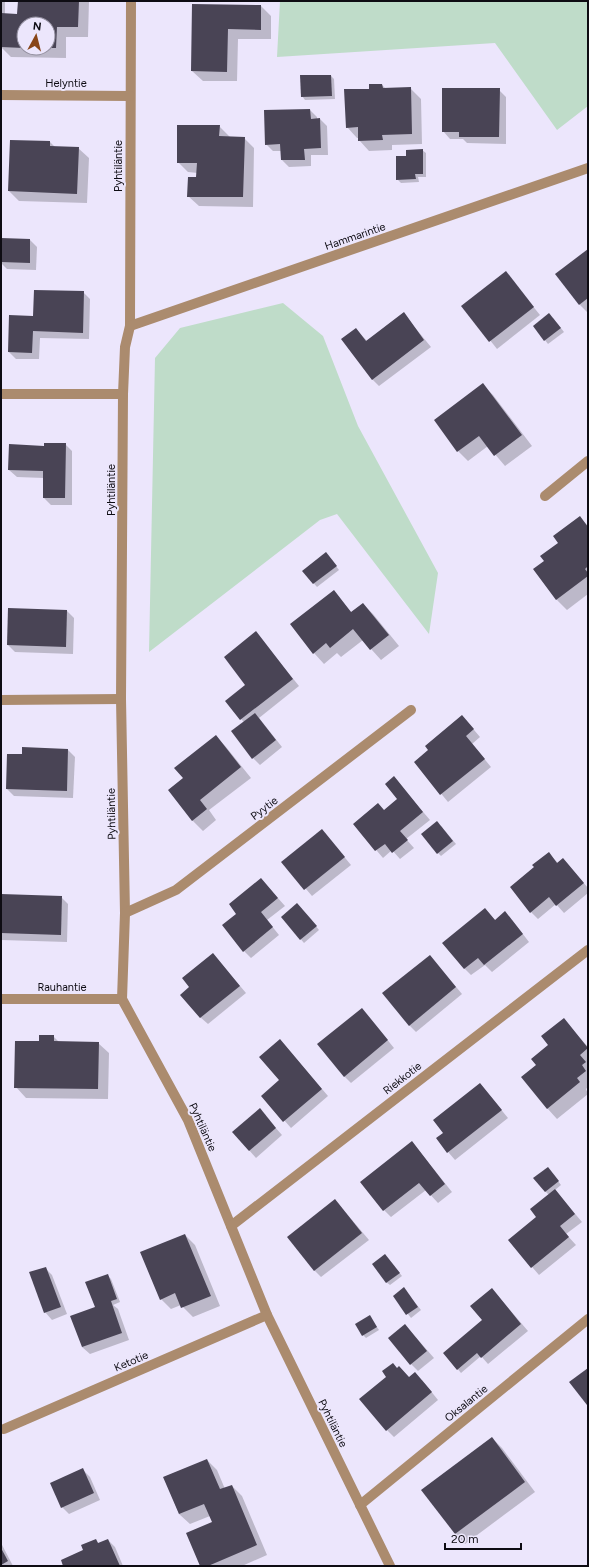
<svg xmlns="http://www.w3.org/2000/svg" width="589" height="1567" font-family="Figtree,sans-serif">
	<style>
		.green { fill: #bfdcc9 }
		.shadow { fill: #0003; fill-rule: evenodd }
		.building { fill: #494455 }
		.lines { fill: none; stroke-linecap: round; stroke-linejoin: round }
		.minor { stroke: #ab8b6e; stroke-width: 10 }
		.labels { text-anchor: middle; stroke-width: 4; stroke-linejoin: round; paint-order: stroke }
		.street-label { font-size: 11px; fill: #0e0c13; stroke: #ece6fc }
	</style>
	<rect width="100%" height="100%" fill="#ece6fc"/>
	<g class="green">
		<path d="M280 1H588V106L557 130 495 43 277 57Z"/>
		<path d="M283 303 323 336 358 426 438 573 429 634 337 514 320 520 149 652 155 358 180 328Z"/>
	</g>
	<g class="shadow">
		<path d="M1 1H5V14L18 15 19 1H89L88 37H66V58L11 57 1 47ZM24 24H48V48H24Z"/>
		<path d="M193 6H261L271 16V39H238L237 81H203L192 71Z"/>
		<path d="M331 76 334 79 335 99 305 100 302 96Z"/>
		<path d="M382 85 386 89 410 88 421 99 422 144 392 145V150L369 151 359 140V138H357L347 127Z"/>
		<path d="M499 90 506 97V144L467 143 463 139H450L443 131Z"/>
		<path d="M310 110 317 117V119H320L327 126 328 155H311V166L289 167 282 160 281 151H273L266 144Z"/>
		<path d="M219 126 230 137 244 138 254 148 253 207 199 206 188 196 197 178 198 173 188 172 178 162Z"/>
		<path d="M11 141 50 142 55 147 78 148 89 158 87 203 19 201 9 191Z"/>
		<path d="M422 150 426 153V177H418L419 182 401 183 397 179 407 156Z"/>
		<path d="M1 239 30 240 37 247 36 270 7 269 1 263Z"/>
		<path d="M588 250V310L587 312 580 305Z"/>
		<path d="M506 273 540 315 497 349 463 306Z"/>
		<path d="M83 292 90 299 89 339 40 338 39 359H16L9 352 34 317Z"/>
		<path d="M403 313 431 347 379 386 372 379 356 329 367 341Z"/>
		<path d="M553 318 564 332 548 344 534 326Z"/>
		<path d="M483 385 493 395 532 446 505 466 488 446 468 461 458 451Z"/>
		<path d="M65 444 72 451V505H51L44 498V478L17 477 9 470 45 447Z"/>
		<path d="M580 517 588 526V594L567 610 557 600 534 570 545 561Z"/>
		<path d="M329 557 339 570 317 587 303 571Z"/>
		<path d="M334 592 352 613 363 604 373 614 399 646 381 660 363 640 341 657 337 653 324 664 314 653Z"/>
		<path d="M67 611 74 618 73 654 15 652 8 645Z"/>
		<path d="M256 633 299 686 259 718 282 747 260 765 253 758 244 722 241 719Z"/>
		<path d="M469 724 480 737 472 744 491 767 448 802 415 762Z"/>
		<path d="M216 736 226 747 251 778 209 810 216 820 203 831 193 821 169 790 184 778Z"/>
		<path d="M68 750 75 757 73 798 14 796 7 789Z"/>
		<path d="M394 778 430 820 406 839 414 848 400 859 392 850 383 858 354 824 384 811 398 799Z"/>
		<path d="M441 826 456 844 441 856 438 853Z"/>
		<path d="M322 830 351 865 312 896 283 862Z"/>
		<path d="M548 853 558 863 563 859 588 888V893L564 913 556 904 538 919 531 912 536 868Z"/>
		<path d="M261 879 285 906 267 920 279 935 251 958 244 951Z"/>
		<path d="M1 895 61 897 68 904 67 942 1 940Z"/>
		<path d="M301 908 319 930 304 943 282 917Z"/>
		<path d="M485 909 496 921 512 920 529 942 492 972 485 965 471 975 464 968Z"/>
		<path d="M213 954 246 993 208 1024 200 1017 191 987Z"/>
		<path d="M430 956 462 994 416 1032 409 1025Z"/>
		<path d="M369 1017 394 1048 351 1083 344 1076Z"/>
		<path d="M564 1020 588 1047V1087L586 1089 588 1094 557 1119 547 1108 538 1065Z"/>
		<path d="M53 1036 59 1042 98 1043 109 1053 108 1099 26 1098 16 1087 40 1042Z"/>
		<path d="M287 1048 328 1096 291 1128 263 1096 280 1081Z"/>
		<path d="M480 1084 508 1118 455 1160 437 1139 444 1133Z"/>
		<path d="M266 1117 282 1135 256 1158 233 1132Z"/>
		<path d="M412 1142 452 1192 438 1203 426 1190 391 1217 384 1210Z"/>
		<path d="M551 1172 561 1185 555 1190 582 1222 566 1234 576 1245 539 1275 509 1240 538 1217 549 1195 545 1191Z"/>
		<path d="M335 1200 369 1240 321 1277 314 1270Z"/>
		<path d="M185 1235 195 1245 220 1306 193 1317 181 1305 171 1309 161 1299Z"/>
		<path d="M385 1255 402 1276 390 1285 386 1282Z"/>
		<path d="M45 1268 52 1275 67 1314 52 1320 45 1312Z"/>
		<path d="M107 1275 111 1279 120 1302 113 1305 118 1309 129 1340 90 1354 82 1347Z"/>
		<path d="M404 1289 421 1310 411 1318 394 1296Z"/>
		<path d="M498 1296 528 1331 488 1364 481 1356 461 1373 444 1353 483 1321Z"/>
		<path d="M369 1316 379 1330 366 1338 363 1335Z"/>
		<path d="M405 1325 434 1358 418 1371 411 1364Z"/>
		<path d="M399 1367 409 1378 422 1380 438 1400 394 1437 387 1430 397 1369Z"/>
		<path d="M492 1438 502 1448 535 1492 465 1544 455 1534Z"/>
		<path d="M207 1460 217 1470 225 1489 232 1486 242 1496 267 1555 242 1566H201L213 1523 210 1516 190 1524 179 1514 164 1477Z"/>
		<path d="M83 1470 90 1477 100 1500 69 1514 62 1507Z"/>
		<path d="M95 1540 99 1544 108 1540 115 1547 123 1566H64Z"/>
		<path d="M1 1543 13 1566H1Z"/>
	</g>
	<g class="building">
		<path d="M18 1H79L78 27H57L56 48H48V24H24V48L1 47V13L17 14Z"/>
		<path d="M192 4 261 5V30L228 29 227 72 191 71Z"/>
		<path d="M300 75H331L332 96 301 97Z"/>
		<path d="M369 84H382L383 88 411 87 412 134 382 135 383 140 358 141V127L346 128 344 89H369Z"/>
		<path d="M442 88H500L499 137H459V132H442Z"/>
		<path d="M310 109 311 119 320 118 321 148 304 149 305 160H281L280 144 265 145 264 110Z"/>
		<path d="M177 125H220L219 136 245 137 243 197H187L188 177H196L197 163H177Z"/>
		<path d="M10 140 50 141V146L79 147 77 194 8 191Z"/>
		<path d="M423 149V174H415L416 179 396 180V156H406V150Z"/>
		<path d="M1 238 30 239V263L1 262Z"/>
		<path d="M588 249V298L579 305 555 274Z"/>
		<path d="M506 271 534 307 489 342 461 306Z"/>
		<path d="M34 290 84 291 83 333 33 331 32 353 8 352 9 315 33 316Z"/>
		<path d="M404 312 424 340 372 380 341 339 356 328 366 341Z"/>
		<path d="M549 313 561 328 544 341 533 326Z"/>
		<path d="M483 383 522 435 494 456 479 436 457 452 434 420Z"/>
		<path d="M44 443H66L65 498H43V471L8 470 9 444 44 446Z"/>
		<path d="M580 516 588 527V566L585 569 588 573V576L556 600 533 569 544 561 540 556 558 543 553 536Z"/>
		<path d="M326 552 337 566 313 584 302 571Z"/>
		<path d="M334 590 351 612 363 603 389 635 370 650 353 629 330 648 326 643 313 654 290 624Z"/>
		<path d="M8 608 67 610 66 647 7 645Z"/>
		<path d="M256 631 293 679 240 720 225 701 245 685 224 657Z"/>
		<path d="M255 713 276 740 252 759 231 731Z"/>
		<path d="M462 715 474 729 466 736 485 759 440 795 414 762 428 750 425 746Z"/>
		<path d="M216 735 241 767 200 800 207 809 192 821 168 790 183 778 174 768Z"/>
		<path d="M22 747 68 749 67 791 6 789 7 754H22Z"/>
		<path d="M394 776 423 812 400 831 408 840 392 853 385 844 375 851 353 824 378 803 384 810 397 799 385 784Z"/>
		<path d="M437 821 453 841 437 854 421 834Z"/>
		<path d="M322 829 345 857 304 890 281 862Z"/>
		<path d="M549 852 557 863 563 858 584 883 556 906 549 897 530 913 510 887 534 867 532 865Z"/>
		<path d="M261 878 278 898 261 912 273 927 243 952 222 925 236 914 229 904Z"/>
		<path d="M1 894 62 896 61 935 1 933Z"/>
		<path d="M297 903 317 926 300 940 281 917Z"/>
		<path d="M485 908 495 920 505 911 523 934 484 965 478 958 464 969 442 943Z"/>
		<path d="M213 953 240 986 200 1018 180 995 189 987 182 978Z"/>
		<path d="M430 955 456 987 409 1026 382 993Z"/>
		<path d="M362 1008 388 1040 344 1077 317 1044Z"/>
		<path d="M564 1018 588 1048 580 1055 586 1062 582 1065 586 1071 577 1078 580 1082 547 1109 521 1077 536 1065 531 1059 548 1045 541 1036Z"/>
		<path d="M39 1035H54V1041L99 1042 98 1089 14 1088 15 1041H39Z"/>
		<path d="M280 1039 322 1089 283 1122 261 1096 279 1080 259 1057Z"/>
		<path d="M480 1083 502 1110 447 1153 436 1138 443 1133 433 1120Z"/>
		<path d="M260 1108 276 1128 249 1151 232 1132Z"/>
		<path d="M412 1141 445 1184 430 1196 419 1183 383 1211 360 1182Z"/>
		<path d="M548 1167 559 1181 545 1192 533 1178Z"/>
		<path d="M555 1189 575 1214 560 1226 569 1237 531 1268 508 1240 536 1217 530 1209Z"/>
		<path d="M335 1199 362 1233 314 1271 287 1237Z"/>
		<path d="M185 1234 211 1296 181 1308 175 1293 160 1300 140 1252Z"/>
		<path d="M385 1254 400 1273 386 1283 372 1264Z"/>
		<path d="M46 1267 61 1307 44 1313 29 1272Z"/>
		<path d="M108 1274 117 1299 111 1301 122 1333 82 1347 70 1316 95 1307 85 1282Z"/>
		<path d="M404 1287 418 1307 406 1315 393 1296Z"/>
		<path d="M492 1288 521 1324 481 1358 477 1353 457 1370 443 1353 482 1320 470 1306Z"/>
		<path d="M370 1315 377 1327 362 1336 355 1324Z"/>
		<path d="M405 1324 427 1351 410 1365 388 1338Z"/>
		<path d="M393 1363 397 1368 399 1366 409 1377 415 1372 432 1392 386 1431 359 1399 386 1377 382 1371Z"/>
		<path d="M588 1368V1404L587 1405 569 1382Z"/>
		<path d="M492 1437 525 1482 455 1534 421 1490Z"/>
		<path d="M207 1459 220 1489 232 1485 257 1545 208 1566H200L186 1533 212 1522 204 1504 179 1514 163 1477Z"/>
		<path d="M83 1468 94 1493 61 1508 50 1483Z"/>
		<path d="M96 1539 98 1543 108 1539 120 1566H63L61 1560 83 1550 81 1545Z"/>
		<path d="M1 1548 8 1561 1 1565Z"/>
	</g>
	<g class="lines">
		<g class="minor">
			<path d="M131 1 130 326 125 347 123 394 121 699 125 913 122 999 188 1120 267 1315 390 1566"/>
			<path d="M1 95 130 96"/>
			<path d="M130 326 588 168"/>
			<path d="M1 394H123"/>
			<path d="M545 496 588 461"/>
			<path d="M1 700 121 699"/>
			<path d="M125 913 176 890 411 710"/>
			<path d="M1 999H122"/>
			<path d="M231 1226 588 950"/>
			<path d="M4 1429 267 1315"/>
			<path d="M360 1505 588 1319"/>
		</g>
	</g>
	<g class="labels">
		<g class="street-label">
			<text x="66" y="87">Helyntie</text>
			<text transform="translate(118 166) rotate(-90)" y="4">Pyhtiläntie</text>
			<text transform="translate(355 236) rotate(-19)" y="4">Hammarintie</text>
			<text transform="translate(111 490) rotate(-90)" y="4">Pyhtiläntie</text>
			<text transform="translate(264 808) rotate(-37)" y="4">Pyytie</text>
			<text transform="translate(111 814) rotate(-91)" y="4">Pyhtiläntie</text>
			<text x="62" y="991">Rauhantie</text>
			<text transform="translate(402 1078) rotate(-38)" y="4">Riekkotie</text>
			<text transform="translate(203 1127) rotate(66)" y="4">Pyhtiläntie</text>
			<text transform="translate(131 1361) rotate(-23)" y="4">Ketotie</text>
			<text transform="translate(466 1403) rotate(-39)" y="4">Oksalantie</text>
			<text transform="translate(333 1423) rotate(64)" y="4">Pyhtiläntie</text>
		</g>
	</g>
	<rect width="589" height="1567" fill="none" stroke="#0e0c13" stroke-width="4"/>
	<g transform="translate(36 36) rotate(7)"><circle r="19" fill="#ece6fc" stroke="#938f9f"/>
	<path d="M0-3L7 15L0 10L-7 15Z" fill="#884518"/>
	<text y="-6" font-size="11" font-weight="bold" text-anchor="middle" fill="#0e0c13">N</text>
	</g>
	<path d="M445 1543v6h76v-6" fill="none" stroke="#0e0c13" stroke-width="2"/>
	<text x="451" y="1543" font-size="12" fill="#0e0c13" stroke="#ece6fc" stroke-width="3" paint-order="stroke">20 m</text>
</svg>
